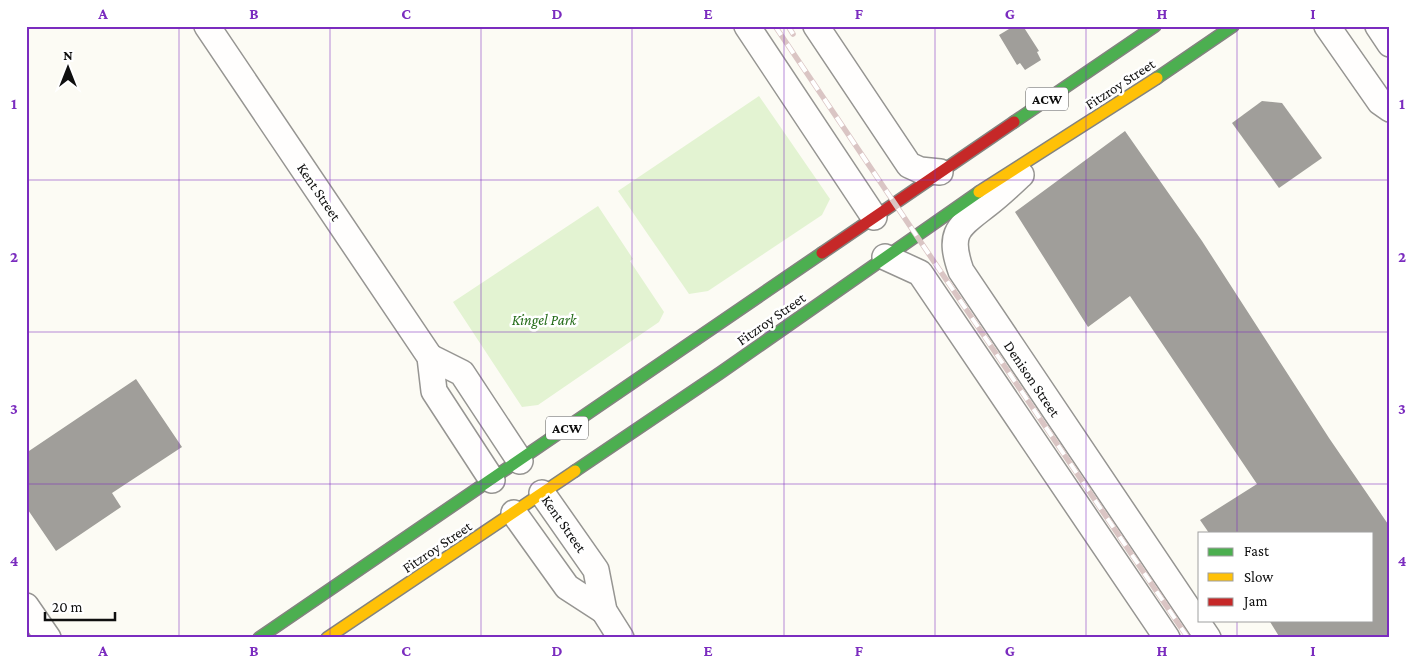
<svg xmlns="http://www.w3.org/2000/svg" width="1416" height="664" font-family="'Crimson Pro',serif">
	<style>
		.green { fill: #e3f3d2 }
		.building { fill: #a09e9a }
		.lines { fill: none; stroke-linecap: round; stroke-linejoin: round }
		.street-casing { stroke: #969592; stroke-width: 28 }
		.fast-casing { stroke: #83837f; stroke-width: 14 }
		.slow-casing { stroke: #83837f; stroke-width: 14 }
		.jam-casing { stroke: #83837f; stroke-width: 14 }
		.street { stroke: #fffefd; stroke-width: 25 }
		.fast { stroke: #4caf50; stroke-width: 11 }
		.slow { stroke: #ffc107; stroke-width: 11 }
		.jam { stroke: #c62828; stroke-width: 11 }
		.rail-casing { stroke: #dac5c4; stroke-width: 5.5 }
		.rail { stroke: #fff; stroke-width: 4; stroke-dasharray: 11; stroke-linecap: butt }
		.grid { fill: none; stroke: #7b2cbf; stroke-width: 1; stroke-opacity: 0.55 }
		.labels { text-anchor: middle; stroke-width: 5; stroke-linejoin: round; paint-order: stroke }
		.shield { fill: #fff; stroke: #575757; stroke-width: 1 }
		.shield-label { font-size: 14px; font-weight: bold; fill: #0f0f0f }
		.street-label { font-size: 15px; fill: #0f0f0f; stroke: #fff }
		.park-label { font-size: 15px; font-style: italic; fill: #256c1a; stroke: #fff }
		.neatline { fill: none; stroke: #7b2cbf; stroke-width: 2 }
		.grid-label { font-size: 16px; text-anchor: middle; font-weight: bold; fill: #7b2cbf }
	</style>
	<rect width="100%" height="100%" fill="#fcfbf4"/>
	<g class="green">
		<path d="M759 96 830 199 822 215 708 291 689 294 618 191Z"/>
		<path d="M598 206 633 259 630 261 664 312 659 322 538 405 522 407 453 302Z"/>
	</g>
	<g class="building">
		<path d="M1014 26H1023L1039 51 1037 52 1041 60 1025 70 1020 63 1017 65 999 35Z"/>
		<path d="M1262 101 1282 103 1322 158 1279 188 1232 123Z"/>
		<path d="M1125 131 1202 241 1329 438 1390 527V638H1280L1269 620H1372V533H1209L1200 520 1257 484 1130 296 1088 327 1015 212Z"/>
		<path d="M136 379 182 447 112 493 121 507 56 551 26 507V453Z"/>
	</g>
	<g class="lines">
		<defs>
			<g id="street">
				<path d="M207 26 430 357 434 391 492 480"/>
				<path d="M747 26 874 217"/>
				<path d="M816 26 909 165 920 170 940 172"/>
				<path d="M1327 26 1380 102 1390 109"/>
				<path d="M1378 26 1390 44"/>
				<path d="M1021 175C1010 185 1000 195 988 204 959 227 947 231 961 271L1208 638"/>
				<path d="M885 257 920 273 1167 638"/>
				<path d="M430 357 462 373 520 461"/>
				<path d="M542 493 596 570 604 611 621 638"/>
				<path d="M514 513 567 587 604 611"/>
				<path d="M26 606 48 638"/>
			</g>
			<g id="fast">
				<path d="M1157 78 1233 26"/>
				<path d="M1014 122 1155 26"/>
				<path d="M575 471 720 373 979 192"/>
				<path d="M259 638 822 253"/>
			</g>
			<g id="slow">
				<path d="M979 192 1157 78"/>
				<path d="M327 638 575 471"/>
			</g>
			<path id="jam" d="M822 253 1014 122"/>
		</defs>
		<use href="#street" class="street-casing"/>
		<use href="#fast" class="fast-casing"/>
		<use href="#slow" class="slow-casing"/>
		<use href="#jam" class="jam-casing"/>
		<use href="#street" class="street"/>
		<use href="#fast" class="fast"/>
		<use href="#slow" class="slow"/>
		<use href="#jam" class="jam"/>
		<defs>
			<g id="rail">
				<path d="M775 26 1188 638"/>
				<path d="M788 26 793 34"/>
			</g>
		</defs>
		<use href="#rail" class="rail-casing"/>
		<use href="#rail" class="rail"/>
	</g>
	<path class="grid" d="M179 26V638M330 26V638M481 26V638M632 26V638M784 26V638M935 26V638M1086 26V638M1237 26V533M26 180H1390M26 332H1390M26 484H1390M1237 620V638"/>
	<g class="labels">
		<g class="shield">
			<rect x="1026" y="87.5" width="42" height="23" rx="4"/>
			<rect x="546" y="416.5" width="42" height="23" rx="4"/>
		</g>
		<g class="shield-label">
			<text x="1047" y="104">ACW</text>
			<text x="567" y="433">ACW</text>
		</g>
		<g class="street-label">
			<text transform="translate(1120 84) rotate(-33)" y="5">Fitzroy Street</text>
			<text transform="translate(319 192) rotate(56)" y="5">Kent Street</text>
			<text transform="translate(771 319) rotate(-35)" y="5">Fitzroy Street</text>
			<text transform="translate(1032 379) rotate(56)" y="5">Denison Street</text>
			<text transform="translate(564 524) rotate(55)" y="5">Kent Street</text>
			<text transform="translate(437 547) rotate(-34)" y="5">Fitzroy Street</text>
		</g>
		<g class="park-label">
			<text x="544" y="325">Kingel Park</text>
		</g>
	</g>
	<rect width="1416" height="664" fill="none" stroke="#ffffff" stroke-width="55"/>
	<rect x="1198" y="532" width="175" height="90" fill="#ffffff" stroke="#9f9f9f"/>
	<rect x="1208" y="548" width="25" height="8" fill="#4caf50" stroke="#9f9f9f"/>
	<text x="1244" y="556" font-size="15" fill="#0f0f0f">Fast</text>
	<rect x="1208" y="573" width="25" height="8" fill="#ffc107" stroke="#9f9f9f"/>
	<text x="1244" y="582" font-size="15" fill="#0f0f0f">Slow</text>
	<rect x="1208" y="598" width="25" height="8" fill="#c62828" stroke="#9f9f9f"/>
	<text x="1244" y="606" font-size="15" fill="#0f0f0f">Jam</text>
	<g transform="translate(68 68)" stroke="#ffffff" stroke-width="4" paint-order="stroke">
	<path d="M0-4L9 19L0 12L-9 19Z" fill="#0f0f0f"/>
	<text y="-8" font-size="14" font-weight="bold" text-anchor="middle" fill="#0f0f0f">N</text>
	</g>
	<path d="M45 612v8h70v-8" fill="none" stroke="#0f0f0f" stroke-width="2.5"/>
	<text x="52" y="612" font-size="15" fill="#0f0f0f" stroke="#ffffff" stroke-width="4" paint-order="stroke">20 m</text>
	<rect x="28" y="28" width="1360" height="608" class="neatline"/>
	<g class="grid-label">
		<text x="103" y="19">A</text>
		<text x="254" y="19">B</text>
		<text x="406" y="19">C</text>
		<text x="557" y="19">D</text>
		<text x="708" y="19">E</text>
		<text x="859" y="19">F</text>
		<text x="1010" y="19">G</text>
		<text x="1162" y="19">H</text>
		<text x="1313" y="19">I</text>
		<text x="14" y="109">1</text>
		<text x="1402" y="109">1</text>
		<text x="14" y="262">2</text>
		<text x="1402" y="262">2</text>
		<text x="14" y="414">3</text>
		<text x="1402" y="414">3</text>
		<text x="14" y="566">4</text>
		<text x="1402" y="566">4</text>
		<text x="103" y="656">A</text>
		<text x="254" y="656">B</text>
		<text x="406" y="656">C</text>
		<text x="557" y="656">D</text>
		<text x="708" y="656">E</text>
		<text x="859" y="656">F</text>
		<text x="1010" y="656">G</text>
		<text x="1162" y="656">H</text>
		<text x="1313" y="656">I</text>
	</g>
</svg>
